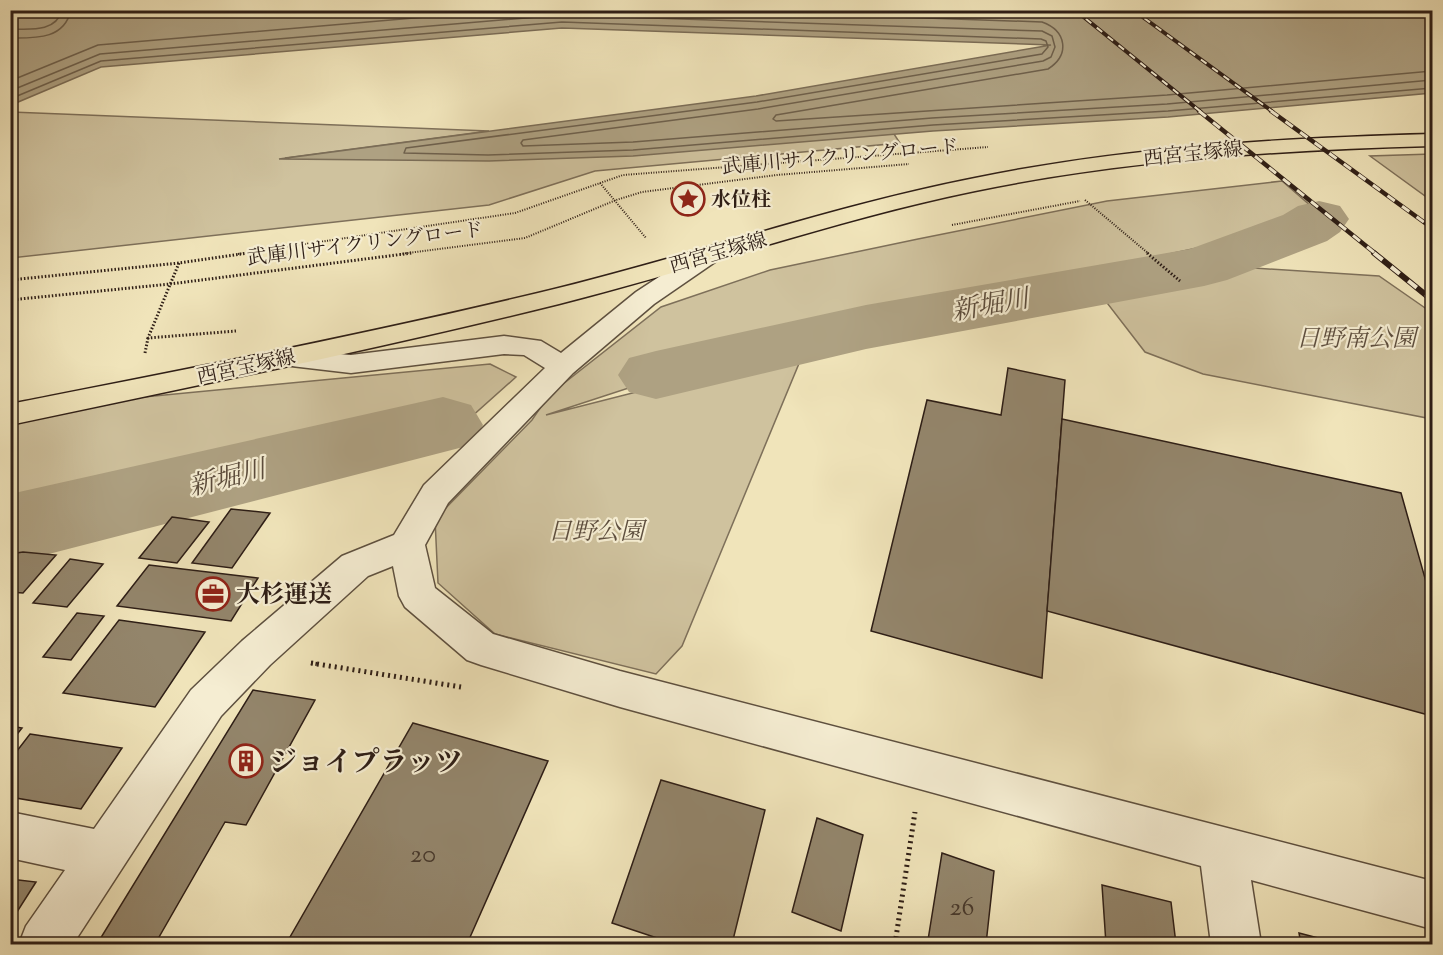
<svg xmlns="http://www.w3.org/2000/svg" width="1443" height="955" font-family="'Sorts Mill Goudy','Noto Serif JP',serif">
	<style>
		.green { fill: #cfc29e; stroke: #7e705a; stroke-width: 1.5 }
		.water { fill: #aea182; stroke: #7b6d57; stroke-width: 1.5 }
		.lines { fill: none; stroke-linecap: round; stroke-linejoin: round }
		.shore { stroke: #6e604c; stroke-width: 1.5 }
		.river { fill: #aea182; fill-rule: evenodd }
		.building { fill: #93856b; stroke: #2e1e16; stroke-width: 1.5 }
		.minor-casing { stroke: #5e503f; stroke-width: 3 }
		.major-casing { stroke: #2e1e16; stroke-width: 3 }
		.path-far3 { stroke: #2e1e16; stroke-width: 2; stroke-dasharray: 1 1.5; stroke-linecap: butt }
		.path-far2 { stroke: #2e1e16; stroke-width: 3; stroke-dasharray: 1.5 2; stroke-linecap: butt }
		.path-far1 { stroke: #2e1e16; stroke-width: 4; stroke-dasharray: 1.5 3; stroke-linecap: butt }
		.path { stroke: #2e1e16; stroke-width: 5; stroke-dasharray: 2 4; stroke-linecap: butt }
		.minor { fill: #f5edd2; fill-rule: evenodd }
		.major { fill: #f0e4ba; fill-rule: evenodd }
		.rail-far2-casing { stroke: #2e1e16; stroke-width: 4 }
		.rail-far1-casing { stroke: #2e1e16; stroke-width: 4.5 }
		.rail-casing { stroke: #2e1e16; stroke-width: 6 }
		.rail-far2 { stroke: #f5edd2; stroke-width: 2; stroke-dasharray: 7; stroke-linecap: butt }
		.rail-far1 { stroke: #f5edd2; stroke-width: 3; stroke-dasharray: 9; stroke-linecap: butt }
		.rail { stroke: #f5edd2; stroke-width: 4; stroke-dasharray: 11; stroke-linecap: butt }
		.labels { text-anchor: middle; stroke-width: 4.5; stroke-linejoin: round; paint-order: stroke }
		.far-street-label { font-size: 20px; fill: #2e1e16; stroke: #f5edd2 }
		.far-poi-label { font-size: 20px; font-weight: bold; fill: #2e1e16; stroke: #f5edd2; text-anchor: start }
		.park-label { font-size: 24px; font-style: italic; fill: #5e4f3f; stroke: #f5edd2 }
		.poi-label { font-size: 24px; font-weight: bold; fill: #2e1e16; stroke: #f5edd2; text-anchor: start }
		.water-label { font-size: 26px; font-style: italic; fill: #5b4c3c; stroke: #f5edd2 }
		.near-number-label { font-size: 26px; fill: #47382b }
		.near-poi-label { font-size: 28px; font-weight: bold; fill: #2e1e16; stroke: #f5edd2; text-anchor: start }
	</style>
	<rect width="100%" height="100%" fill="#f0e4ba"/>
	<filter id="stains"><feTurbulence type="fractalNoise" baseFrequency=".00333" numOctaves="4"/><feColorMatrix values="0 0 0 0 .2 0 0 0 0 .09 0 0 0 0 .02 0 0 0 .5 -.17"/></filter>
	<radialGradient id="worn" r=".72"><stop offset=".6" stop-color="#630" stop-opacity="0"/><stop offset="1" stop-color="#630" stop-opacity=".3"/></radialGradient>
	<g class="green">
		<path d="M11 112 489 131 285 158 894 134 900 143 595 171 489 205 11 258Z"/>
		<path d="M1432 154V201L1370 156Z"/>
		<path d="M1282 181 1319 213 1211 245 791 335 546 415 805 349 682 646 656 674 495 634 438 583 435 519 532 420 549 395 661 307 770 270 918 239 1107 201Z"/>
		<path d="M1254 268 1379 276 1428 310 1432 314V419L1203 374 1145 352 1104 299 1135 289Z"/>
		<path d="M490 364 516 377 442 443 11 547 10 425 123 399Z"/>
	</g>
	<path class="water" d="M94 11H1432V93L1168 117 933 131 633 156 489 161 279 159 756 96 1051 45 562 28 101 67 11 105V16Z"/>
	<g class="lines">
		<g class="shore">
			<path d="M698 10 1042 22C1067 31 1070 55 1048 69L776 115 773 119 776 121 1167 95 1432 71"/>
			<path d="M10 29C29 29 56 33 62 10"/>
			<path d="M10 38C35 38 64 40 71 10"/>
			<path d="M10 81 98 45 507 10"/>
			<path d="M10 91 100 54 561 15 1042 31 1052 36 1055 47 1051 57 1043 61 758 109 523 140 521 143 523 146 633 142 932 118 1167 104 1432 80"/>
			<path d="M10 99 101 61 562 22 1041 39 1046 41 1048 47 1042 54 757 102 406 148 404 153 488 155 633 150 933 125 1168 111 1432 88"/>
		</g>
		<g class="river">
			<path d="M1319 201 1340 206 1349 219 1340 232 1327 241 1227 280 1204 286 866 349 656 399 629 392 618 375 629 358 656 351 866 305 1190 249 1283 215 1298 206Z"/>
			<path d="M443 397 471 405 483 425 471 445 10 564V494Z"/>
		</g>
	</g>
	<g class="building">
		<path d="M1008 368 1065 380 1042 678 871 631 927 400 1001 415Z"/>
		<path d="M1062 419 1401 493 1432 603V716L1047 611Z"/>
		<path d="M231 509 270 513 232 568 192 563Z"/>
		<path d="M172 517 209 522 177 563 139 558Z"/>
		<path d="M23 552 56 555 23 593 10 592V554Z"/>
		<path d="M70 559 103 564 67 607 33 603Z"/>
		<path d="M149 565 258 578 231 621 117 606Z"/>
		<path d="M77 613 104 616 71 660 43 657Z"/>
		<path d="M119 620 205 632 155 707 63 693Z"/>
		<path d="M253 690 315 700 246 825 225 822 155 944H97Z"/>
		<path d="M413 723 548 761 467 944H286Z"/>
		<path d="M10 726 22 728 10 743Z"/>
		<path d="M30 734 122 748 81 809 10 797V760Z"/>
		<path d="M661 780 765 810 732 944H675L612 923Z"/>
		<path d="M817 818 863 835 841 931 792 912Z"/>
		<path d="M942 853 994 871 986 944H939L928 940Z"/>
		<path d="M10 879 36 882 10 923Z"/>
		<path d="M1102 885 1171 902 1176 944H1106Z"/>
		<path d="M1299 933 1341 944H1301Z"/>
	</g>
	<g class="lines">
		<defs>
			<path id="minor" d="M706 250 715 252 718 257 715 262 654 304 573 373 448 503 425 545 435 588 493 634 620 671 1432 881V929L1251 880 1261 944H1211L1201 866 620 707 481 665 467 660 405 607 399 596 393 566 368 576 270 665 221 716 73 944H19L26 926 65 870 10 858V812L94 829 191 690 242 641 342 556 394 535 424 485 545 368 524 355 504 354 351 373 274 364 270 358 274 352 284 349 351 355 504 336 541 341 561 353 636 292 697 252Z"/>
			<path id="major" d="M1432 134V146C1279 150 1125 160 975 191 834 220 698 269 559 304 378 349 194 386 10 425V404C187 369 363 335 538 293 685 258 828 207 975 178 1126 147 1279 138 1432 134Z"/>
		</defs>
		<use href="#minor" class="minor-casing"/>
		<use href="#major" class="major-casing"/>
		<g class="path-far3">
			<path d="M600 183 646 238"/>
			<path d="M1085 200 1149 254"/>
			<path d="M952 225 1080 201"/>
			<path d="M238 254 515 213 623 175 988 147"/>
			<path d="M400 254 525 238 616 200 642 192 777 175 909 164"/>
		</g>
		<g class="path-far2">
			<path d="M1147 253 1180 281"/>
			<path d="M179 263 148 338 236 331"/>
			<path d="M10 280 179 263 248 253"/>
			<path d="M10 300 170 284 412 253"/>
			<path d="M145 353 148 338"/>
		</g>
		<path class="path-far1" d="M311 663 317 664"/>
		<g class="path">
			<path d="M311 663 461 687"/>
			<path d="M895 944 915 812"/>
		</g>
		<use href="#minor" class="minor"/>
		<use href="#major" class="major"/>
		<defs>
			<g id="rail-far2">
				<path d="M1075 10 1201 112"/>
				<path d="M1133 10 1273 112"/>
			</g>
			<g id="rail-far1">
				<path d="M1199 111 1376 254"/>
				<path d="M1271 111 1432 228"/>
			</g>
			<path id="rail" d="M1374 253 1432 300"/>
		</defs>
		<use href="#rail-far2" class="rail-far2-casing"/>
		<use href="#rail-far1" class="rail-far1-casing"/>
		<use href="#rail" class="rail-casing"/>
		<use href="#rail-far2" class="rail-far2"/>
		<use href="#rail-far1" class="rail-far1"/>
		<use href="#rail" class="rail"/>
	</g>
	<defs>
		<symbol id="sight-ring" viewBox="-11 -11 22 22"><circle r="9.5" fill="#f5edd2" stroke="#8f2418" stroke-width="1.5"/><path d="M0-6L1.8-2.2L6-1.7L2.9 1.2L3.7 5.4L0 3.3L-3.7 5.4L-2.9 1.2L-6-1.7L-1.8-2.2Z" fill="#8f2418"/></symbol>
		<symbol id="office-ring" viewBox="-11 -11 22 22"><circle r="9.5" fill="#f5edd2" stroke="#8f2418" stroke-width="1.5"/><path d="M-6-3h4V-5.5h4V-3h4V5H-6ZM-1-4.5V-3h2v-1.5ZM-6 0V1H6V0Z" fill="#8f2418"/></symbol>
		<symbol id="building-ring" viewBox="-11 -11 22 22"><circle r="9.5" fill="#f5edd2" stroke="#8f2418" stroke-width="1.5"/><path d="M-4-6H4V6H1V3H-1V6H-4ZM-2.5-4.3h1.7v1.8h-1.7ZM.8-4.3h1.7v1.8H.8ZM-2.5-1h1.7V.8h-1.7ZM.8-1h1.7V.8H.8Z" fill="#8f2418"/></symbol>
	</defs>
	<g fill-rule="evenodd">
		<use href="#sight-ring" x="669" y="180" width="38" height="38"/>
		<use href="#office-ring" x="194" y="575" width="38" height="38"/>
		<use href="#building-ring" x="227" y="742" width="38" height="38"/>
	</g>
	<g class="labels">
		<g class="far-street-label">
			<text transform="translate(1193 153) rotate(-6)" y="7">西宮宝塚線</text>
			<text transform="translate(840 156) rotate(-5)" y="7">武庫川サイクリングロード</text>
			<text transform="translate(365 243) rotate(-7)" y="7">武庫川サイクリングロード</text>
			<text transform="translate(718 252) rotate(-16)" y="7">西宮宝塚線</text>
			<text transform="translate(246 366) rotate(-12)" y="7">西宮宝塚線</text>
		</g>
		<g class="far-poi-label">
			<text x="711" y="206">水位柱</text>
		</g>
		<g class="park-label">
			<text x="1356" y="346">日野南公園</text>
			<text x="596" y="539">日野公園</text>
		</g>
		<g class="poi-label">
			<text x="236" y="602">大杉運送</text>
		</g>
		<g class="water-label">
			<text transform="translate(990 304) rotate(-10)" y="9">新堀川</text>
			<text transform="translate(227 477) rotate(-14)" y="9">新堀川</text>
		</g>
		<g class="near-number-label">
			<text x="423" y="862">20</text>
			<text x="962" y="915">26</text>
		</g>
		<g class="near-poi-label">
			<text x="269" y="771">ジョイプラッツ</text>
		</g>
	</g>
	<rect width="1443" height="955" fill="none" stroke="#f0e4ba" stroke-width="36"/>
	<rect x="12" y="12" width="1419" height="931" fill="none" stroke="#2e1e16" stroke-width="3"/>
	<rect x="18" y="18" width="1407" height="919" fill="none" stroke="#2e1e16" stroke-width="1.5"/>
	<rect width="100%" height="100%" filter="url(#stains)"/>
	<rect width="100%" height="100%" fill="url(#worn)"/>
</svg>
